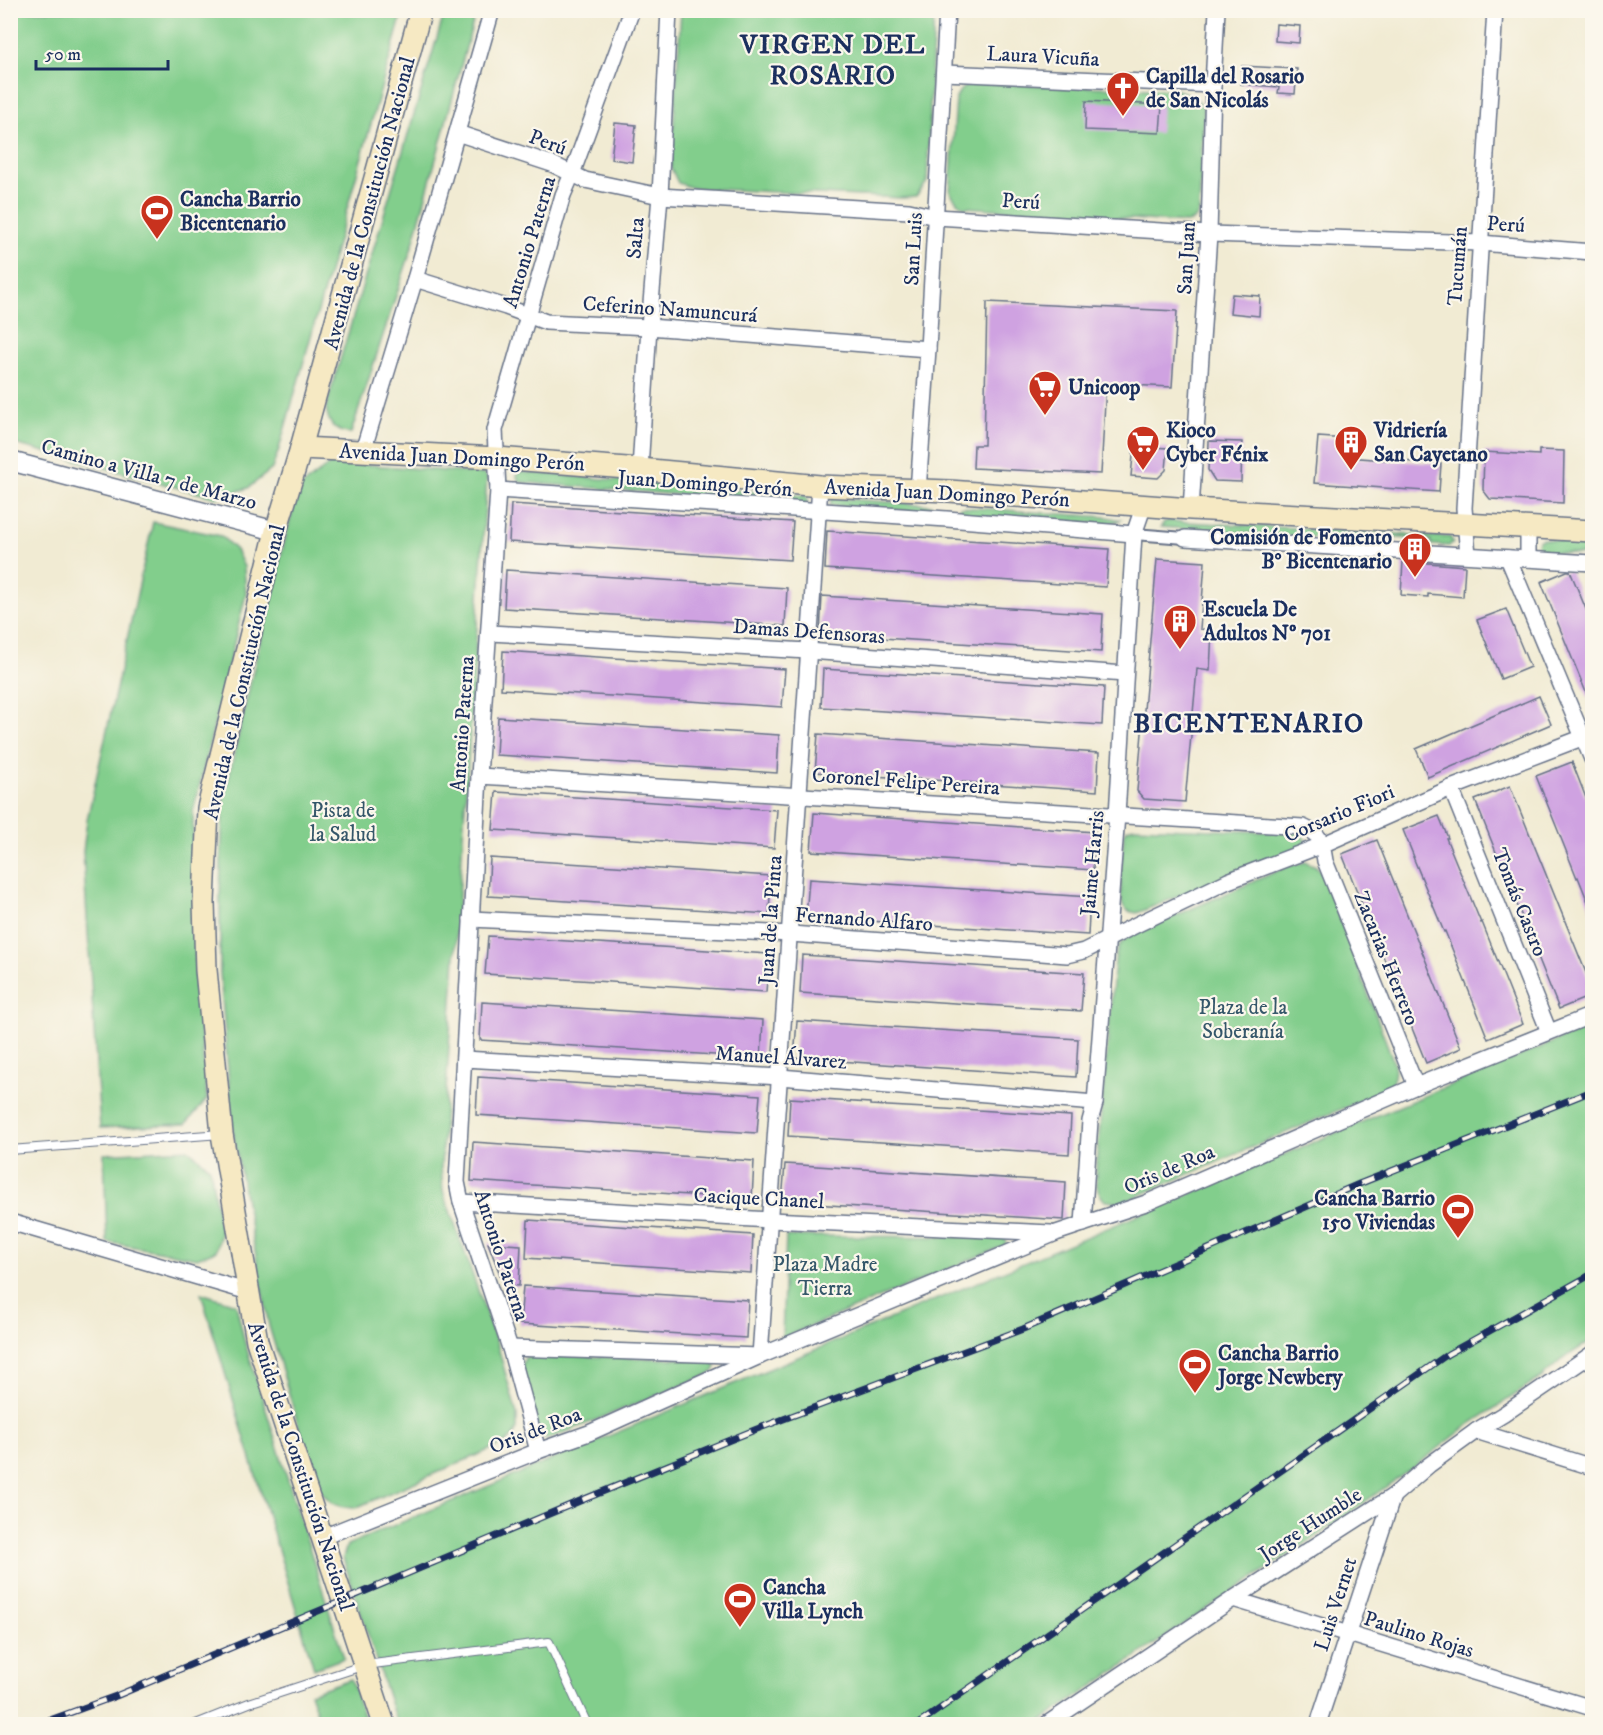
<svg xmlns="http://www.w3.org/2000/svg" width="1603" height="1735" font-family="'IM FELL DW Pica',serif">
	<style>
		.green { fill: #82ce8c; stroke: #4e7e75; stroke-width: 1.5 }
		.building { fill: #cfa2e1 }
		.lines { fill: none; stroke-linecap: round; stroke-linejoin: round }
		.service-casing { stroke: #667187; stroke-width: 10 }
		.pedestrian-casing { stroke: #667187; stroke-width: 14 }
		.minor-casing { stroke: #667187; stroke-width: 18 }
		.tertiary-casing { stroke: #667187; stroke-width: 21 }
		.secondary-casing { stroke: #667187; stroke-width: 24 }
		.service { stroke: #fff; stroke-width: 8 }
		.pedestrian { stroke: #fff; stroke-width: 10 }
		.minor { stroke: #fff; stroke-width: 15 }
		.tertiary { stroke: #fff; stroke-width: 18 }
		.secondary { stroke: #f6e9c3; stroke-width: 21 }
		.rail-casing { stroke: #1b2f5e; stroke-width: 7 }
		.rail { stroke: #fbf7ec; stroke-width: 4.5; stroke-dasharray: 14; stroke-linecap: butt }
		.labels { text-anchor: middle; stroke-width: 4.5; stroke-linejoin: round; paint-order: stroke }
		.street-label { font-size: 21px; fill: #1b2f5e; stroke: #fbf7ec }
		.poi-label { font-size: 21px; font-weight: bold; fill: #1b2f5e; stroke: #fbf7ec; text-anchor: start }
		.park-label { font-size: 21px; fill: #35576a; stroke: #fbf7ec }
		.district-label { font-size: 27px; font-weight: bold; letter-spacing: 1.5px; fill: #1b2f5e; stroke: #fbf7ec }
	</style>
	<rect width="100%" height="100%" fill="#fbf7ec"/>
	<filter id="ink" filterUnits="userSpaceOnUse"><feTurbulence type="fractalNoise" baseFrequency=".0167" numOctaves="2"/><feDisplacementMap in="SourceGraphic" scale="12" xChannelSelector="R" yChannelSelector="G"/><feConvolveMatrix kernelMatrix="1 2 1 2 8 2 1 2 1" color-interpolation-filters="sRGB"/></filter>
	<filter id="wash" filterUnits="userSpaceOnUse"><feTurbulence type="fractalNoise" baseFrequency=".008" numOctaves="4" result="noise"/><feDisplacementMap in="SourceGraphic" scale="24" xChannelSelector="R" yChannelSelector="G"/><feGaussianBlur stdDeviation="1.35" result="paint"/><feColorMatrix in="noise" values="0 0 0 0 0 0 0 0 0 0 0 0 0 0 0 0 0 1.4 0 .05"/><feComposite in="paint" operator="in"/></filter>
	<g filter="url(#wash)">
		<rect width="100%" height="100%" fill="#f1ebd3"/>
		<g class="green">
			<path d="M10 11H403L279 449 272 469 248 488 216 498 11 443Z"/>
			<path d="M445 11H476L413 244 351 433C334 433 328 423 326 407Z"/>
			<path d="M681 11H934L927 182 916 197 902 198 693 188 678 183 671 168Z"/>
			<path d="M975 83 1176 90C1190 93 1196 97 1204 108L1199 212 1195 219 1187 223 964 207 957 202 950 192 956 98C960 88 965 86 975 83Z"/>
			<path d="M333 462 484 474 487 477 441 1167 443 1191 498 1347 517 1414V1429L513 1436 505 1443 355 1508C334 1508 328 1501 316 1485L269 1326 233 1132 220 972V893L223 803 267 611 298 489Z"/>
			<path d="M521 472 806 496 808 501 806 505 519 482 517 476 518 473Z"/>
			<path d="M832 498 931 505 930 513 830 505Z"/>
			<path d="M960 507 1107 517 1121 520 1109 524 960 515 957 510Z"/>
			<path d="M1168 521 1450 537 1453 542 1449 546 1432 545 1430 540 1386 537 1381 542 1161 527 1164 522Z"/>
			<path d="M153 522 221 536 236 550 244 567 246 594 193 812 195 972 207 1099 186 1124 100 1128 83 852 87 820Z"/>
			<path d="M1542 539 1592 543V555L1541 551C1537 548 1536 546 1538 541Z"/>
			<path d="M1134 827 1296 833C1302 835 1305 837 1306 843L1305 845 1137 913C1132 912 1127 912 1124 907 1117 897 1123 849 1124 835L1127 829Z"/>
			<path d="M1306 862 1316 866 1323 874 1394 1063C1396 1075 1394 1081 1386 1090L1126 1201 1116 1202 1105 1201C1096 1191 1096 1183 1096 1169L1115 960C1118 945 1119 943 1132 935L1291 865Z"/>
			<path d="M1592 1026V1340L1561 1360 1541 1378 1470 1424 1414 1467 1321 1533 1205 1610 1037 1724H397L343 1558 347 1545Z"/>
			<path d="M188 1149 210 1168 221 1233 216 1251 197 1258 107 1242 104 1154Z"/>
			<path d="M786 1236 1005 1237 1006 1245 782 1338Z"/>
			<path d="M201 1293 236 1304 245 1343 344 1658 314 1669Z"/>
			<path d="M536 1355 710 1360 714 1362 716 1367 714 1371 710 1374 551 1438H544L538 1434 521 1367 525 1358Z"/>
			<path d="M351 1679 366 1724H321L310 1693Z"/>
		</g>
		<g id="blocks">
			<g class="building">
				<path d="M1276 24 1300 26 1299 43 1275 41Z"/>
				<path d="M1242 66 1297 69 1295 94 1278 93 1279 87 1241 84Z"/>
				<path d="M1086 101 1162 105 1160 133 1085 130Z"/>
				<path d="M615 123 636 125 632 162 611 159Z"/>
				<path d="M1232 294 1260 296 1259 316 1230 313Z"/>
				<path d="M987 302 1177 311 1172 387 1106 384 1101 474 973 468 974 445H984Z"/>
				<path d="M1318 437 1347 439 1346 457 1441 464 1439 492 1314 483Z"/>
				<path d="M1209 441 1242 442 1241 482 1215 481 1208 470Z"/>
				<path d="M1134 446 1168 448 1166 470 1158 478 1131 476Z"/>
				<path d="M1539 450 1564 451 1563 503 1490 499 1483 490 1484 452 1539 455Z"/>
				<path d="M511 504 793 522 790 560 509 542Z"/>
				<path d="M827 531 1109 549 1106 587 825 569Z"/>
				<path d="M1157 559 1205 562 1200 629 1212 630 1210 671 1197 669 1185 802 1144 799 1137 791Z"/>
				<path d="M1403 561 1465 566 1463 597 1428 594V597L1401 595Z"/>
				<path d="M506 570 787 588 785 626 504 608Z"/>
				<path d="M1567 571H1570L1593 626 1592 707 1541 582Z"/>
				<path d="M822 596 1103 614 1101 652 820 634Z"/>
				<path d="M1506 609 1530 667 1501 679 1477 620Z"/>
				<path d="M503 651 785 669 782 707 501 689Z"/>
				<path d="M823 669 1104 687 1102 725 821 707Z"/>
				<path d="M1539 696 1551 724 1428 777 1416 749Z"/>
				<path d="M498 717 779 735 777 773 496 755Z"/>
				<path d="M818 734 1099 753 1097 791 815 772Z"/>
				<path d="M1572 762 1593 816 1592 912 1578 877 1577 878 1536 776Z"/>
				<path d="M1510 786 1593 990V995L1559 1009 1475 800Z"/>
				<path d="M496 792 777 810 774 848 493 830Z"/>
				<path d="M814 813 1095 832 1093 870 811 851Z"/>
				<path d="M1439 816 1448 838H1446L1481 923 1482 922 1523 1024 1488 1039 1445 931 1444 932 1413 857H1414L1403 830Z"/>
				<path d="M1377 840 1461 1048 1426 1063 1342 854Z"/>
				<path d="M490 858 771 876 769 914 488 896Z"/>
				<path d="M809 879 1090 897 1088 935 806 917Z"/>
				<path d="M488 936 769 954 766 992 485 974Z"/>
				<path d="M802 955 1084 973 1081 1011 800 993Z"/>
				<path d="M482 1002 763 1020 761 1058 480 1040Z"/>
				<path d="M797 1021 1078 1039 1076 1077 794 1058Z"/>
				<path d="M478 1077 760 1095 757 1133 476 1115Z"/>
				<path d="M790 1098 870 1103V1105L962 1110V1109L1071 1116 1069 1154 788 1136Z"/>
				<path d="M473 1142 754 1161 752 1199 471 1181Z"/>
				<path d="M785 1164 1066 1182 1064 1220 782 1202Z"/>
				<path d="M528 1220 753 1235 751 1273 526 1258Z"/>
				<path d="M488 1243 521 1245 519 1286 504 1285Z"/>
				<path d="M523 1286 748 1300 746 1338 520 1324Z"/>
			</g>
		</g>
	</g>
	<g filter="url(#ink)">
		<use href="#blocks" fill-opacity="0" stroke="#667187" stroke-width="1.5"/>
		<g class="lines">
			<defs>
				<g id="service">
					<path d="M10 1150 221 1134"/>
					<path d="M196 1724 249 1703 365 1665 549 1642 587 1724"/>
				</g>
				<path id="pedestrian" d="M1134 534 1185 538"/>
				<g id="minor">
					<path d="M944 73 1213 85"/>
					<path d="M457 133 552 164 585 180 660 196 909 211 936 217 1209 234 1480 243 1592 252"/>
					<path d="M415 279 506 307 546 322 649 327 928 349"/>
					<path d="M363 451 415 279 492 10"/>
					<path d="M640 469 649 327 660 196 669 10"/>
					<path d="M498 490 947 519 1134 534"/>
					<path d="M918 491 928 349 947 10"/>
					<path d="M1191 509 1209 234 1213 85 1217 10"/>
					<path d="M1185 538 1592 563"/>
					<path d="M1468 555 1464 508 1495 10"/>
					<path d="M1508 558 1592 759"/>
					<path d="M1528 559V527"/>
					<path d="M490 633 808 651 1125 674"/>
					<path d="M479 776 1303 827C1322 835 1322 842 1325 861L1416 1086"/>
					<path d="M1451 788 1549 1032"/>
					<path d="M471 919 791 934 1067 955 1084 951 1140 923 1228 881 1322 845 1451 788 1592 734"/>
					<path d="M464 1059 780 1077 1095 1103"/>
					<path d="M461 1202 770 1220 1051 1233"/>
					<path d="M10 1222 249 1292"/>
					<path d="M1083 1224 1090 1121 1095 1103 1117 815 1134 534 1144 505"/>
					<path d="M510 1348 760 1356C780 1066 801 776 820 486"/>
					<path d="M1476 1431 1592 1467"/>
					<path d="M538 1451 510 1348 461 1202 457 1182 479 776 498 490 495 430 563 195 572 174 632 10"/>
					<path d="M323 1537 538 1451 589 1433 760 1356 1056 1233 1146 1203 1416 1086 1592 1015"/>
					<path d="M1233 1599 1592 1708"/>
					<path d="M1047 1724 1233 1599 1393 1496 1429 1465 1476 1431 1504 1414 1592 1354"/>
					<path d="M1318 1724 1393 1496"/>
				</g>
				<path id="tertiary" d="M10 461 276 531"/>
				<g id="secondary">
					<path d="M301 448 497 458 640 469 820 486 949 491 1191 509 1592 531"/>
					<path d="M384 1724 257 1341 222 1134 206 970 204 902 208 808 276 531 301 448 421 10"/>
				</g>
			</defs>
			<use href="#service" class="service-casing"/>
			<use href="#pedestrian" class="pedestrian-casing"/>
			<use href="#minor" class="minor-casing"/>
			<use href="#tertiary" class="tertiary-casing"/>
			<use href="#secondary" class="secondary-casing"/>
			<use href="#service" class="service"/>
			<use href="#pedestrian" class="pedestrian"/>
			<use href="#minor" class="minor"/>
			<use href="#tertiary" class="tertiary"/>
			<use href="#secondary" class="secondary"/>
			<defs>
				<g id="rail">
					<path d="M39 1724 116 1696 587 1498 757 1429 1023 1329 1359 1184 1592 1091"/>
					<path d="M918 1724 1448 1354 1592 1274"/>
				</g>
			</defs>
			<use href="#rail" class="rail-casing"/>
			<use href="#rail" class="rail"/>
		</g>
	</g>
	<defs>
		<symbol id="church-pin" viewBox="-11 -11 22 30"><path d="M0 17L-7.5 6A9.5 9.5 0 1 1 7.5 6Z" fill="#c8321e" stroke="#fbf7ec"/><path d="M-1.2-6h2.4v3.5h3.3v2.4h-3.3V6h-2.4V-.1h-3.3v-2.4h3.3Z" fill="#fff"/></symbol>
		<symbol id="stadium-pin" viewBox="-11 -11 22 30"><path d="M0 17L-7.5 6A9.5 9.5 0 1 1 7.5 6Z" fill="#c8321e" stroke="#fbf7ec"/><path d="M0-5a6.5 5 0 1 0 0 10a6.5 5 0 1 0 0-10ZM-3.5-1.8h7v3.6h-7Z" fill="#fff"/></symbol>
		<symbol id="supermarket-pin" viewBox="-11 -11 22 30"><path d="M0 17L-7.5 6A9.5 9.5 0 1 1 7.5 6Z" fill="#c8321e" stroke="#fbf7ec"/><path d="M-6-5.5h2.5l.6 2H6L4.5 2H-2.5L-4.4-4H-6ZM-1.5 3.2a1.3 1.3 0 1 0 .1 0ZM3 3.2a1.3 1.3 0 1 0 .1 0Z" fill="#fff"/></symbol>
		<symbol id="building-pin" viewBox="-11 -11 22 30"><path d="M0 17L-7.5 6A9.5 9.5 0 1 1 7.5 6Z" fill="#c8321e" stroke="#fbf7ec"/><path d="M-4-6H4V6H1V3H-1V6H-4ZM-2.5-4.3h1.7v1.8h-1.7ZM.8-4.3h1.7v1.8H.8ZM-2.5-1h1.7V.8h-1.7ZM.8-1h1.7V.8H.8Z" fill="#fff"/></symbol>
	</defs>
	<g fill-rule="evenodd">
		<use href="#church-pin" x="1104" y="69" width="38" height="52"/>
		<use href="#stadium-pin" x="138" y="192" width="38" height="52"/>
		<use href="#supermarket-pin" x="1026" y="368" width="38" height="52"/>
		<use href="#supermarket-pin" x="1124" y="423" width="38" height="52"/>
		<use href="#building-pin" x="1332" y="423" width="38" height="52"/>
		<use href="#building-pin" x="1396" y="530" width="38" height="52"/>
		<use href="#building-pin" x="1161" y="602" width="38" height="52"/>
		<use href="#stadium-pin" x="1439" y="1191" width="38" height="52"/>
		<use href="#stadium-pin" x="1176" y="1346" width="38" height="52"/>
		<use href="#stadium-pin" x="721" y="1580" width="38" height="52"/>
	</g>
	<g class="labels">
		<g class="street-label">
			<text transform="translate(1043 56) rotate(3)" y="7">Laura Vicuña</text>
			<text transform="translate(548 142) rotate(21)" y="7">Perú</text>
			<text transform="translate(1021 201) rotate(4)" y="7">Perú</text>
			<text transform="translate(369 203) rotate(-75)" y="7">Avenida de la Constitución Nacional</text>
			<text transform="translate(1506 224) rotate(4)" y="7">Perú</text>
			<text transform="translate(635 238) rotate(-85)" y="7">Salta</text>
			<text transform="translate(529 242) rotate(-73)" y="7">Antonio Paterna</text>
			<text transform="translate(913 249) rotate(-87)" y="7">San Luis</text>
			<text transform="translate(1186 258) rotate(-87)" y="7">San Juan</text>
			<text transform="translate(1457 266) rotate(-86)" y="7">Tucumán</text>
			<text transform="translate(670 309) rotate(4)" y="7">Ceferino Namuncurá</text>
			<text transform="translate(462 457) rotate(3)" y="7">Avenida Juan Domingo Perón</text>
			<text transform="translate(149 474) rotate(15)" y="7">Camino a Villa 7 de Marzo</text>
			<text transform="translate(705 483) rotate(4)" y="7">Juan Domingo Perón</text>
			<text transform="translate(947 493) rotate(3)" y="7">Avenida Juan Domingo Perón</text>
			<text transform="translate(809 631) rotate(4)" y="7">Damas Defensoras</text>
			<text transform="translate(244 672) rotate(-77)" y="7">Avenida de la Constitución Nacional</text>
			<text transform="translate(462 724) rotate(-86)" y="7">Antonio Paterna</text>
			<text transform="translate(906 781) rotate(4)" y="7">Coronel Felipe Pereira</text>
			<text transform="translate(1339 813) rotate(-23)" y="7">Corsario Fiori</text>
			<text transform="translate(1092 863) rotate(-85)" y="7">Jaime Harris</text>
			<text transform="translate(1520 902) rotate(68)" y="7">Tomás Castro</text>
			<text transform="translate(864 919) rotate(4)" y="7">Fernando Alfaro</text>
			<text transform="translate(770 920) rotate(-86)" y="7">Juan de la Pinta</text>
			<text transform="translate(1387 958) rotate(68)" y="7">Zacarias Herrero</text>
			<text transform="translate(781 1057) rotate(4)" y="7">Manuel Álvarez</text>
			<text transform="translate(1169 1169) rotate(-23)" y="7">Oris de Roa</text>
			<text transform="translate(759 1198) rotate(3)" y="7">Cacique Chanel</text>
			<text transform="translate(502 1255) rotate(72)" y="7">Antonio Paterna</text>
			<text transform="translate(535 1430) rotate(-21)" y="7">Oris de Roa</text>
			<text transform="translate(301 1466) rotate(72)" y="7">Avenida de la Constitución Nacional</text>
			<text transform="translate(1310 1524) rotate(-33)" y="7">Jorge Humble</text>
			<text transform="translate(1335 1604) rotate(-72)" y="7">Luis Vernet</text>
			<text transform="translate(1419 1634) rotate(17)" y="7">Paulino Rojas</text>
		</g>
		<g class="poi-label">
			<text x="1146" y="83">Capilla del Rosario<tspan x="1146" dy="24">de San Nicolás</tspan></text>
			<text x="180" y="206">Cancha Barrio<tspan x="180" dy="24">Bicentenario</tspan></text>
			<text x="1068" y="394">Unicoop</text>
			<text x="1166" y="437">Kioco<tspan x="1166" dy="24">Cyber Fénix</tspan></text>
			<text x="1374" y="437">Vidriería<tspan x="1374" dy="24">San Cayetano</tspan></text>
			<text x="1392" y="544" text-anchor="end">Comisión de Fomento<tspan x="1392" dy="24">B° Bicentenario</tspan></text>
			<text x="1203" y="616">Escuela De<tspan x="1203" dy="24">Adultos Nº 701</tspan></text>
			<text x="1435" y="1205" text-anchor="end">Cancha Barrio<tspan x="1435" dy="24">150 Viviendas</tspan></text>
			<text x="1218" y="1360">Cancha Barrio<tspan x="1218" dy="24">Jorge Newbery</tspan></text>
			<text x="763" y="1594">Cancha<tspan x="763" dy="24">Villa Lynch</tspan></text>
		</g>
		<g class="park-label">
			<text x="343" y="817">Pista de<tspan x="343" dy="24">la Salud</tspan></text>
			<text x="1243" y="1014">Plaza de la<tspan x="1243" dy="24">Soberanía</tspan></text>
			<text x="825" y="1271">Plaza Madre<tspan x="825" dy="24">Tierra</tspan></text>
		</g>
		<g class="district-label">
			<text x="833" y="53">VIRGEN DEL<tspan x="833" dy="31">ROSARIO</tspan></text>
			<text x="1249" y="732">BICENTENARIO</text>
		</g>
	</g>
	<rect width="1603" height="1735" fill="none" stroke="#fbf7ec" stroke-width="36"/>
	<path d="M36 60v9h132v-9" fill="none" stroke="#1b2f5e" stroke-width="3"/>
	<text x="45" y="60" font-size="18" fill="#1b2f5e" stroke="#fbf7ec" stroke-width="4.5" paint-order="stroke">50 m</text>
</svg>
